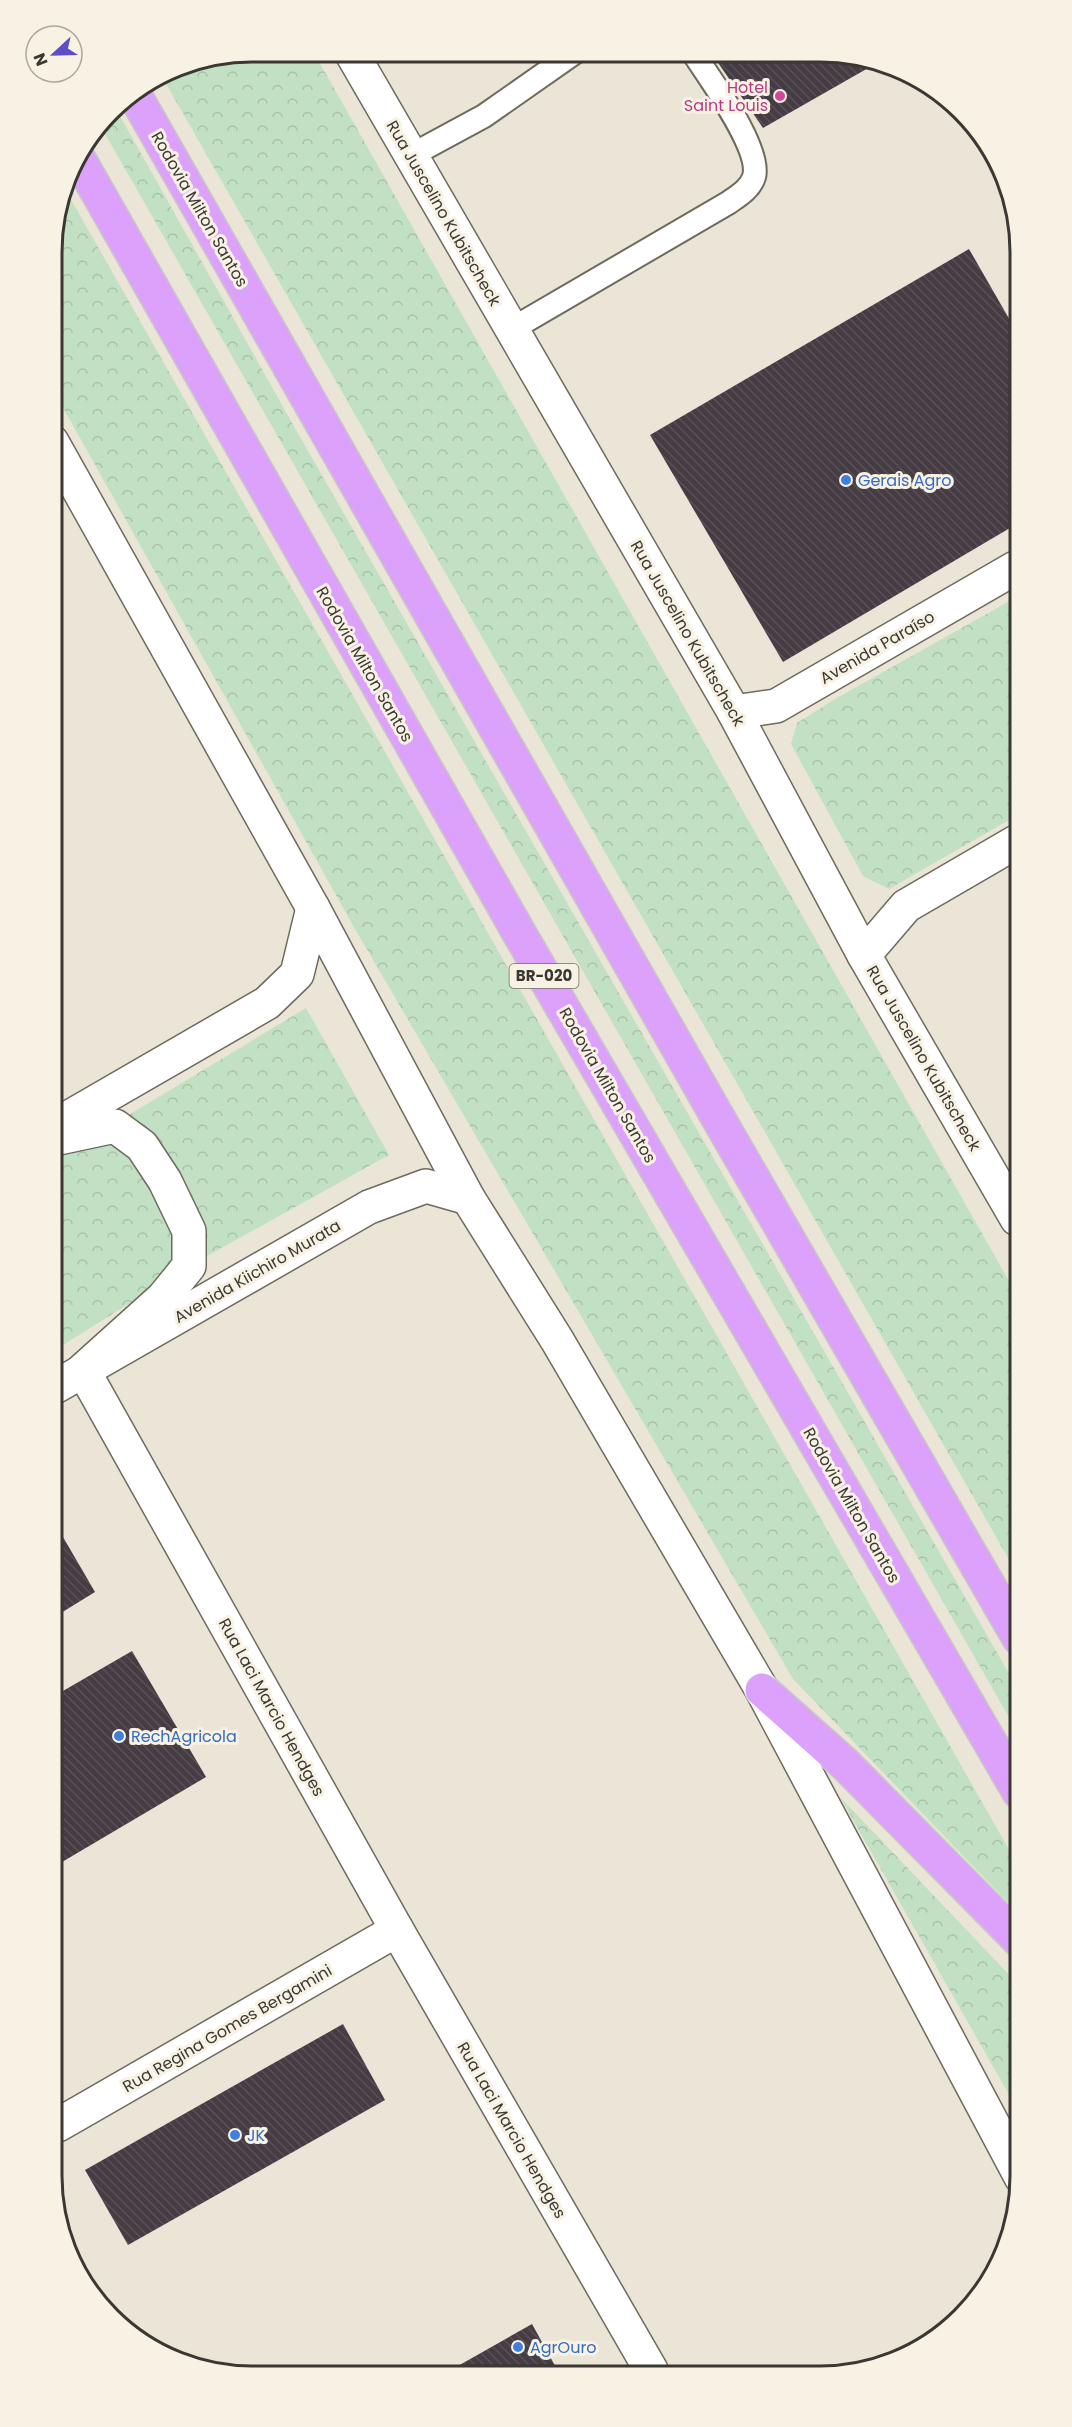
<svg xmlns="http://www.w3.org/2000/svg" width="1072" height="2427" font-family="Poppins,sans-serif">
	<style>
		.park { fill: url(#park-crowns) }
		.building { fill: url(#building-back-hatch) }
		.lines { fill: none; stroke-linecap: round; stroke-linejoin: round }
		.lane-casing { stroke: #6f6a5e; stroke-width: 26 }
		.street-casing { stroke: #6f6a5e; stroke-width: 36 }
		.secondary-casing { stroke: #6f6a5e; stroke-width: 36 }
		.highway-casing { stroke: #c8c7c6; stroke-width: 36 }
		.lane { stroke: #fff; stroke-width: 22 }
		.street { stroke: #fff; stroke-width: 33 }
		.secondary { stroke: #fff; stroke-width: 33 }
		.highway { stroke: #dca2fb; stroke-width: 33 }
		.hotel-dot { fill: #d1479c; stroke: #f8f2e4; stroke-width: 2 }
		.shop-dot { fill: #3f7fe0; stroke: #f8f2e4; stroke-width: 2 }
		.labels { text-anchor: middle; stroke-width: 6; stroke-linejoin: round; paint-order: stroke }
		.shield { fill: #f8f2e4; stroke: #747068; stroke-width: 1.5 }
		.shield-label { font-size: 15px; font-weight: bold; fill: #3b3833 }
		.hotel-label { font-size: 16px; fill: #b23c85; stroke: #f8f2e4; text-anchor: end }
		.street-label { font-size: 16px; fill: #3b3833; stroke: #f8f2e4 }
		.shop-label { font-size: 16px; fill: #366cbe; stroke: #f8f2e4; text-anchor: start }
		.rim { fill: none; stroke: #3b3833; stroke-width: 3 }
	</style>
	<defs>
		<pattern id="park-crowns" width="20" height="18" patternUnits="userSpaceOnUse" patternTransform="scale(1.5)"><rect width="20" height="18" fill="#c2e1c4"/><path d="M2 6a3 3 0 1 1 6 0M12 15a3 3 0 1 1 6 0" fill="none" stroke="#a8c2a9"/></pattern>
		<pattern id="building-back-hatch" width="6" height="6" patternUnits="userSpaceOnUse" patternTransform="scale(1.5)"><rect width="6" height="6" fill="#463c44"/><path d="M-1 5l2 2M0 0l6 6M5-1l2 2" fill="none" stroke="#595057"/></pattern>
	</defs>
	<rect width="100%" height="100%" fill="#ebe5d7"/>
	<g class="park">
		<path d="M251 51H313L1018 1297 1019 1577 161 75 175 66Z"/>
		<path d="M115 107 296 430 1019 1691V1735L100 125Z"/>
		<path d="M65 189 1020 1869V1915L793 1679 355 929 52 388 51 238Z"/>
		<path d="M1015 598 1016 816 889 889 863 876 791 744 797 723 835 699Z"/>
		<path d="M306 1008 389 1155 189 1266 55 1350 54 1160Z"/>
		<path d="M840 1797 1020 1986V2114Z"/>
	</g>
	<g class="building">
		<path d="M712 54 859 55 877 63 763 128Z"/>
		<path d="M969 249 1015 329V525L783 662 650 435Z"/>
		<path d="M56 1525 95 1592 56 1616Z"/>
		<path d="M132 1651 206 1777 57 1865 56 1695Z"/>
		<path d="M343 2024 385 2100 128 2245 85 2170Z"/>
		<path d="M532 2324 558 2371H449Z"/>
	</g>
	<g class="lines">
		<defs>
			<g id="lane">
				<path d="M410 156 484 116 574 53"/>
				<path d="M512 329 728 203C738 196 750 189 754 177 762 149 710 79 694 54"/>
			</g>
			<g id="street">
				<path d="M54 1139 115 1126 142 1146 165 1181 189 1231V1266L163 1298 83 1370 397 1930 651 2370"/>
				<path d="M58 2125 397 1930"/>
			</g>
			<g id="secondary">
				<path d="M351 52 734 712 864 955 1017 1219"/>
				<path d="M52 442 313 908 468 1198 557 1340 762 1690 1021 2177"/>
				<path d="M734 712 776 706 1015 568"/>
				<path d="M864 955 906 906 1016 842"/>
				<path d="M54 1126 267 1003 297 974 313 908"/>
				<path d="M55 1387 369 1207 426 1186 468 1198"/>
			</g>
			<g id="highway">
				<path d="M133 92 725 1130 1019 1638"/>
				<path d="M77 156 522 938 1019 1792"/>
				<path d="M762 1690 845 1764 1020 1941"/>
			</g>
		</defs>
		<use href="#lane" class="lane-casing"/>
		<use href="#street" class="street-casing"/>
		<use href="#secondary" class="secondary-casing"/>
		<use href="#highway" class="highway-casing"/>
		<use href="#lane" class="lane"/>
		<use href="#street" class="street"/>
		<use href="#secondary" class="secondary"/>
		<use href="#highway" class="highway"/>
	</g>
	<circle class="hotel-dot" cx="780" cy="96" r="6"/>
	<g class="shop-dot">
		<circle cx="846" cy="480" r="6"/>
		<circle cx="119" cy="1736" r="6"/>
		<circle cx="235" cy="2135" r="6"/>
		<circle cx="518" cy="2347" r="6"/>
	</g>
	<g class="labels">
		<rect class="shield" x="509.5" y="964" width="69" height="24" rx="4.5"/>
		<g class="shield-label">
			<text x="544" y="981">BR-020</text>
		</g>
		<g class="hotel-label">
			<text x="768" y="93">Hotel<tspan x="768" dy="18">Saint Louis</tspan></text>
		</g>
		<g class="street-label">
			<text transform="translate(200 209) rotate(60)" y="6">Rodovia Milton Santos</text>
			<text transform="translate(444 213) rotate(60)" y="6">Rua Juscelino Kubitscheck</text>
			<text transform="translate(688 633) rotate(60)" y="6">Rua Juscelino Kubitscheck</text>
			<text transform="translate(877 647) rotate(-30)" y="6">Avenida Paraíso</text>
			<text transform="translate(365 664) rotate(60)" y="6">Rodovia Milton Santos</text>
			<text transform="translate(924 1058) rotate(60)" y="6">Rua Juscelino Kubitscheck</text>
			<text transform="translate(608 1085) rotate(60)" y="6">Rodovia Milton Santos</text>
			<text transform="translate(257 1271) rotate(-30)" y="6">Avenida Kiichiro Murata</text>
			<text transform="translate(852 1505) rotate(60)" y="6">Rodovia Milton Santos</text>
			<text transform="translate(272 1707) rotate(61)" y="6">Rua Laci Marcio Hendges</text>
			<text transform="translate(227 2028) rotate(-30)" y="6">Rua Regina Gomes Bergamini</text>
			<text transform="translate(512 2130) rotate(60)" y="6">Rua Laci Marcio Hendges</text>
		</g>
		<g class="shop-label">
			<text x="858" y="486">Gerais Agro</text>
			<text x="131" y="1742">RechAgricola</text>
			<text x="247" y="2141">JK</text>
			<text x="530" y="2353">AgrOuro</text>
		</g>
	</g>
	<path d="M0 0H1072V2427H0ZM252 62H820A190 190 0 0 1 1010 252V2176A190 190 0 0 1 820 2366H252A190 190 0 0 1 62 2176V252A190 190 0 0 1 252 62Z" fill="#f8f2e4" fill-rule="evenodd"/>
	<path class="rim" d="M252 62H820A190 190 0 0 1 1010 252V2176A190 190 0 0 1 820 2366H252A190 190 0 0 1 62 2176V252A190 190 0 0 1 252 62Z"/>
	<g transform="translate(54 54) rotate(248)"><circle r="28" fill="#f8f2e4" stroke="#aca89d" stroke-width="1.5"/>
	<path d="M0-4.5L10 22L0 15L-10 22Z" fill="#5f4dc6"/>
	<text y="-9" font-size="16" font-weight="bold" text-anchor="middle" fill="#3b3833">N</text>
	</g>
</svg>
